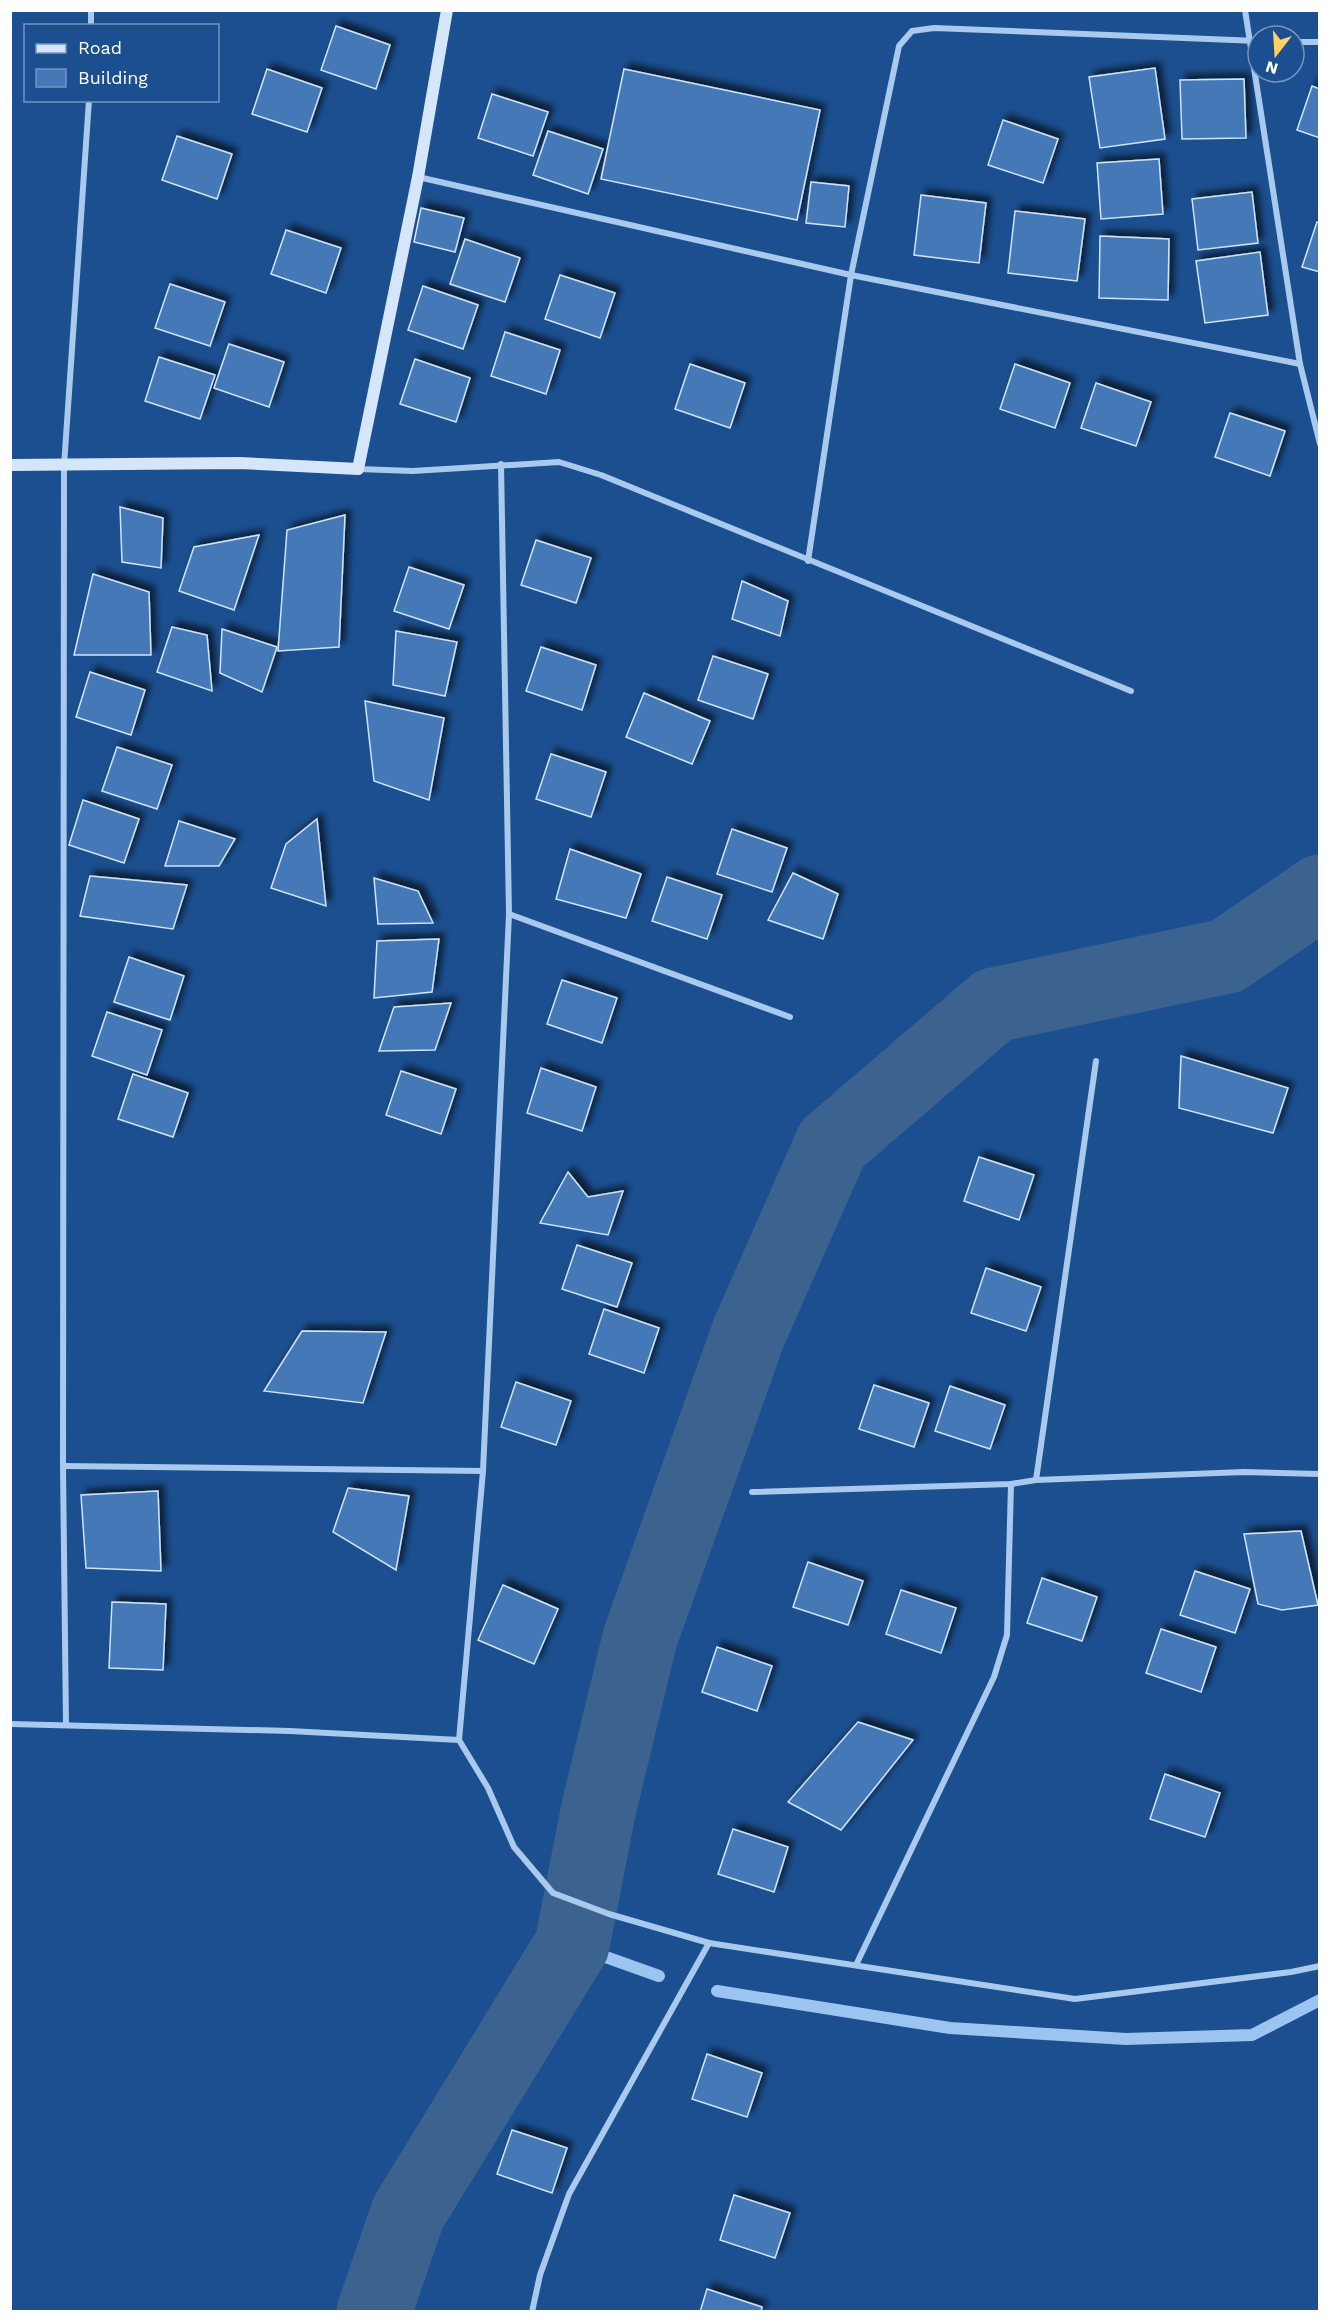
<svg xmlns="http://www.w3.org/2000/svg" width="1330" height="2322" font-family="'Work Sans',sans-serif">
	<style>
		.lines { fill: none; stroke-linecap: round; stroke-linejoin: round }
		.stream { stroke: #9cc4f0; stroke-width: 12 }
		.river { stroke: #3c6290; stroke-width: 75 }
		.building { fill: #4478b7; stroke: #cfe3fa; stroke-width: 1.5; filter: url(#shadow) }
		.street { stroke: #a9c9ee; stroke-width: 6 }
		.secondary { stroke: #d6e6fa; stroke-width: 12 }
	</style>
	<defs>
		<filter id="shadow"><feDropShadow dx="5.5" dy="-5.5" stdDeviation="3" flood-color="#0009"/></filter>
	</defs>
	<rect width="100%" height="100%" fill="#1b4f8f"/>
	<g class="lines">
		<g class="stream">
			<path d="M572 1945 659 1976"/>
			<path d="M717 1991 950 2028 1126 2039 1252 2035 1320 2000"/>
		</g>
		<path class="river" d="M374 2312 408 2213 572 1945 599 1807 640 1638 749 1332 832 1144 994 1005 1227 956 1320 892"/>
	</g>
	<g class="building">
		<path d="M336 26 390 45 376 89 321 70Z"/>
		<path d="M1155 68 1165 139 1100 148 1089 77Z"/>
		<path d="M267 69 322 88 307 132 252 114Z"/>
		<path d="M624 69 820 110 797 220 601 179Z"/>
		<path d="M1244 79 1246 138 1182 139 1180 80Z"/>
		<path d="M1312 86 1320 89V138L1297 130Z"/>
		<path d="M492 94 548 112 533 156 478 138Z"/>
		<path d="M1003 120 1058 139 1043 183 988 165Z"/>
		<path d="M548 131 603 149 588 194 533 175Z"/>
		<path d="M177 136 232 154 217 199 162 180Z"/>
		<path d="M1159 159 1163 214 1101 219 1097 163Z"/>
		<path d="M811 182 849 186 845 227 806 223Z"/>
		<path d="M1252 192 1258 243 1198 250 1192 199Z"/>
		<path d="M921 195 986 203 979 263 914 255Z"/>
		<path d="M421 208 464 218 455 252 414 242Z"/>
		<path d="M1015 211 1085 219 1077 281 1008 273Z"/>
		<path d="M1317 222 1320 223V272L1302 267Z"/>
		<path d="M286 230 341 248 326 293 271 274Z"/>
		<path d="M1100 236 1169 239 1168 300 1099 298Z"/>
		<path d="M465 239 520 258 505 302 450 284Z"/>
		<path d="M1260 252 1268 315 1205 323 1196 261Z"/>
		<path d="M560 275 615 293 600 338 545 319Z"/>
		<path d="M170 284 225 302 210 346 155 328Z"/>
		<path d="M423 286 478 305 463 349 408 330Z"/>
		<path d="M505 332 560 350 546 394 491 376Z"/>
		<path d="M229 344 284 362 269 407 214 388Z"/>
		<path d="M159 357 215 375 200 419 145 401Z"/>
		<path d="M415 359 470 378 456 422 400 404Z"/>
		<path d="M690 364 745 383 730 428 675 409Z"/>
		<path d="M1015 364 1070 383 1055 428 1000 409Z"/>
		<path d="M1096 383 1151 402 1136 446 1081 428Z"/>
		<path d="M1230 413 1285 431 1270 476 1215 457Z"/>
		<path d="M120 507 163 518 161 568 122 562Z"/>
		<path d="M345 515 339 647 278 651 287 530Z"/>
		<path d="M259 535 234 610 179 591 194 547Z"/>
		<path d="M536 540 591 558 576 603 521 585Z"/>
		<path d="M409 567 464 585 449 629 394 611Z"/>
		<path d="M93 574 149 592 151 655H74Z"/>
		<path d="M742 581 788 601 780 636 732 619Z"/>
		<path d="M172 627 207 635 212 691 157 672Z"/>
		<path d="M222 629 277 647 262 692 220 673Z"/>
		<path d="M396 631 457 642 445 696 393 685Z"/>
		<path d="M541 647 596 665 582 710 526 691Z"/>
		<path d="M713 656 768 674 753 719 698 700Z"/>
		<path d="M90 672 145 690 131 735 76 717Z"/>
		<path d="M644 693 710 721 692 764 626 737Z"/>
		<path d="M365 701 444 718 429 800 374 781Z"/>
		<path d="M117 747 172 765 157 809 102 791Z"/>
		<path d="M551 754 606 772 591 817 536 799Z"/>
		<path d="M83 800 139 819 124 863 69 845Z"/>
		<path d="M317 819 326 906 271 888 286 844Z"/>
		<path d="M179 821 235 839 219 866H165Z"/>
		<path d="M732 829 787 848 772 892 717 874Z"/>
		<path d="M570 849 641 874 626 918 556 899Z"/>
		<path d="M793 873 838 894 823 939 768 920Z"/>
		<path d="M90 876 187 885 173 929 80 916Z"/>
		<path d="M667 877 722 895 707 939 652 921Z"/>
		<path d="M374 878 418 891 433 923 378 924Z"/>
		<path d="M439 939 432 992 374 998 377 941Z"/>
		<path d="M129 957 184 976 170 1020 114 1002Z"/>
		<path d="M562 980 617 998 602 1043 547 1024Z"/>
		<path d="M451 1003 435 1050 379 1051 394 1007Z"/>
		<path d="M107 1012 162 1030 147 1075 92 1056Z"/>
		<path d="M1181 1056 1288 1088 1273 1133 1179 1108Z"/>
		<path d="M541 1068 596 1087 582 1131 527 1113Z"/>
		<path d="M401 1071 456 1089 441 1134 386 1115Z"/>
		<path d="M133 1074 188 1093 173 1137 118 1119Z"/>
		<path d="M979 1157 1034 1175 1019 1220 964 1201Z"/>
		<path d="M568 1172 588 1197 623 1191 608 1235 540 1223Z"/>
		<path d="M577 1245 632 1263 617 1307 562 1289Z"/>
		<path d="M986 1268 1041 1287 1026 1331 971 1313Z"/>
		<path d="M604 1309 659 1328 644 1373 589 1354Z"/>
		<path d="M302 1331 386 1332 363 1403 264 1391Z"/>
		<path d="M516 1382 571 1401 556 1445 501 1427Z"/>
		<path d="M874 1385 929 1403 914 1447 859 1429Z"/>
		<path d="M950 1386 1005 1405 990 1449 935 1431Z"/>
		<path d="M348 1488 409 1496 396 1570 333 1532Z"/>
		<path d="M158 1491 161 1571 86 1568 81 1495Z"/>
		<path d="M1301 1531 1318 1605 1282 1610 1258 1604 1244 1534Z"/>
		<path d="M808 1562 863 1581 848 1625 793 1607Z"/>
		<path d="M1195 1571 1250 1589 1235 1633 1180 1615Z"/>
		<path d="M1042 1578 1097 1597 1082 1641 1027 1623Z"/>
		<path d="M503 1585 558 1609 534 1664 478 1640Z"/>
		<path d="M901 1590 956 1608 941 1653 886 1634Z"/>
		<path d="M112 1602 166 1604 163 1670 109 1668Z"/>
		<path d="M1161 1629 1216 1647 1201 1692 1146 1673Z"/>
		<path d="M717 1647 772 1666 757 1711 702 1692Z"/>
		<path d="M858 1722 913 1740 841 1830 788 1802Z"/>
		<path d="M1165 1774 1220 1793 1205 1837 1150 1819Z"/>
		<path d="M733 1829 788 1847 774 1892 718 1874Z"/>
		<path d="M707 2054 762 2073 747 2117 692 2099Z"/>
		<path d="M512 2130 567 2148 552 2193 497 2174Z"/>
		<path d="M734 2195 790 2213 775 2258 720 2240Z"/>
		<path d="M707 2289 762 2307 761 2312H700Z"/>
	</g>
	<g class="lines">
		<g class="street">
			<path d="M1245 10 1300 364 1320 444"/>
			<path d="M91 26V10"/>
			<path d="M1294 42H1320"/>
			<path d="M418 177 851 275 1300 364"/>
			<path d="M501 464 509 914 483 1471 459 1740 488 1788 514 1847 553 1893 609 1914 709 1943 1075 1999 1291 1972 1320 1966"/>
			<path d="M358 469 413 471 559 462 601 475 1131 691"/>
			<path d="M808 561 851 275 899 46 912 31 934 28 1258 41"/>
			<path d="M509 914 790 1017"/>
			<path d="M63 1466 483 1471"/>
			<path d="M1036 1480 1096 1061"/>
			<path d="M752 1492 1011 1484 1036 1480 1244 1472 1320 1474"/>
			<path d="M10 1724 290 1731 459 1740"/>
			<path d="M66 1725 63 1466 64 466 89 100"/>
			<path d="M856 1965 994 1677 1007 1635 1011 1484"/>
			<path d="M532 2312 540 2275 569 2194 709 1943"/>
		</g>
		<path class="secondary" d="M10 465 239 463 358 469 418 177 447 10"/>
	</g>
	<rect width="1330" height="2322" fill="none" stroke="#ffffff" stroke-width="24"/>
	<rect x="24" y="24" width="195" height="78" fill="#1b4f8f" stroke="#7695bc" stroke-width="1.5"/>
	<rect x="36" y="44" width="30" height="9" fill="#d6e6fa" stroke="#7695bc" stroke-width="1.5"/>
	<text x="78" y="54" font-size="18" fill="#ffffff">Road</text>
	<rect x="36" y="69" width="30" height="18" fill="#4478b7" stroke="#7695bc" stroke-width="1.5"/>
	<text x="78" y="84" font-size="18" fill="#ffffff">Building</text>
	<g transform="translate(1276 54) rotate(197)"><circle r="28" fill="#1b4f8f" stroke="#7695bc" stroke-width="1.5"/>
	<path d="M0-4.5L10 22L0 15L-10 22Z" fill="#ffd166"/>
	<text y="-9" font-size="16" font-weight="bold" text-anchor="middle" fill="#ffffff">N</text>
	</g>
</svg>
